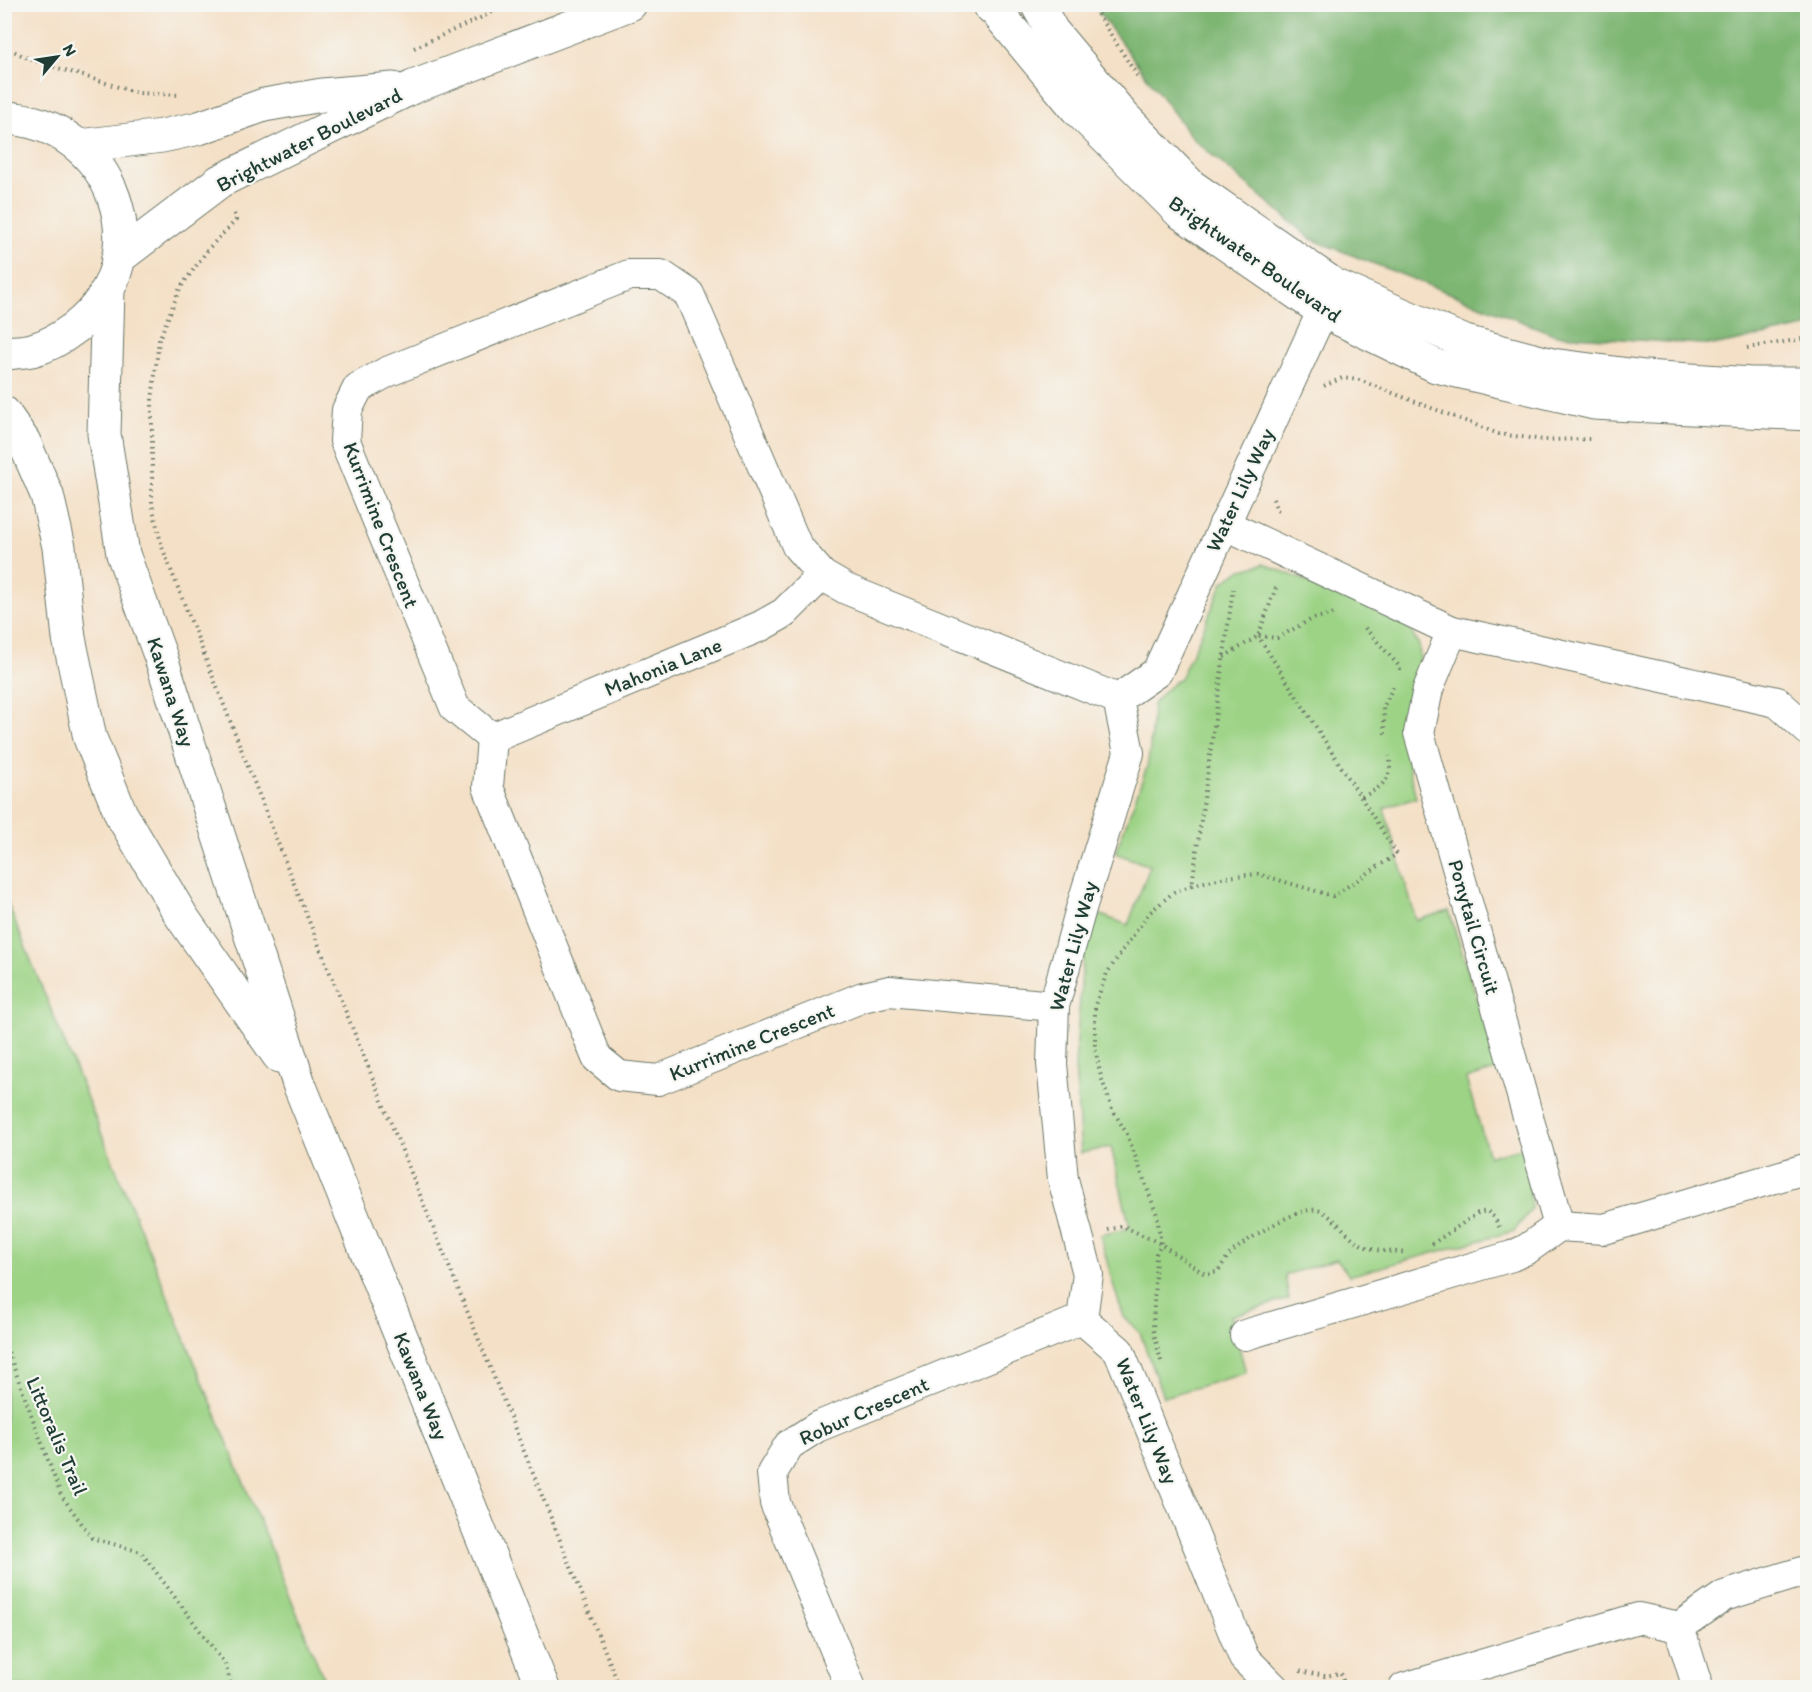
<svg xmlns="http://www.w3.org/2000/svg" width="1812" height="1692" font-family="Itim,sans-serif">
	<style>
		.green { fill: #9cd385; stroke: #5e885c; stroke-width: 1.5 }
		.forest { fill: #7db572; stroke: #4e7953; stroke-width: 1.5 }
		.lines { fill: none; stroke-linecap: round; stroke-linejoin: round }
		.minor-casing { stroke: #6a7667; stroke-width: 32 }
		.tertiary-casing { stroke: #6a7667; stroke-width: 35 }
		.primary-casing { stroke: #6a7667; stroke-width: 35 }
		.path { stroke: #6a7667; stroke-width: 4; stroke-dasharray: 1.5 4.5; stroke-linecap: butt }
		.minor { stroke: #fff; stroke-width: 30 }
		.tertiary { stroke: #fff; stroke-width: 33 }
		.primary { stroke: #fff; stroke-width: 33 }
		.labels { text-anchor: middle; stroke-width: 4.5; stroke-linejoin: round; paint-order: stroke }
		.street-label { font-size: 21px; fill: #1f3d34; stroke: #f6f6f2 }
	</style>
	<rect width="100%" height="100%" fill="#f6f6f2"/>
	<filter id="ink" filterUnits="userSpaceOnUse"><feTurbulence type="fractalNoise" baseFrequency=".0167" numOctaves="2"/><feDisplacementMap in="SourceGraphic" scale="12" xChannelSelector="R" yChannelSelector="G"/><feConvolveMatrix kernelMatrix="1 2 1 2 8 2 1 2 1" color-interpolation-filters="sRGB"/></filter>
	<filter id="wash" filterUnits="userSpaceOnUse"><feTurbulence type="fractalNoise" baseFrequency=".008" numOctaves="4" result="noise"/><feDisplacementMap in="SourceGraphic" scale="24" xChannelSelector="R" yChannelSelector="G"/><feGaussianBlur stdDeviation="1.35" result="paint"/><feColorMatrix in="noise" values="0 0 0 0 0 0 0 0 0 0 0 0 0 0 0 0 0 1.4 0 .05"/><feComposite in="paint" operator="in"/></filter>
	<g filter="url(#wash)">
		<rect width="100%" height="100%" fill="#f4e0c6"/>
		<g class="green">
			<path d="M1264 564 1387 613 1406 624 1419 645 1421 671 1409 696 1402 737 1416 798 1384 808 1416 920 1449 911 1499 1069 1466 1079 1489 1156 1522 1148 1529 1178 1531 1210 1514 1231 1349 1276 1337 1259 1285 1275 1289 1299 1231 1316 1246 1373 1163 1397 1140 1333 1124 1317 1114 1288 1100 1235 1130 1228 1111 1147 1081 1153 1075 1065 1084 945 1093 912 1128 925 1150 866 1115 853 1147 767 1150 749 1153 704 1164 691 1180 678 1199 639 1223 582 1239 571Z"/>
			<path d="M5 897 327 1687H5Z"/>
		</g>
		<path class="forest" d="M1096 5H1807V327L1718 345 1556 335 1311 239 1193 139 1099 13Z"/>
	</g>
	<g filter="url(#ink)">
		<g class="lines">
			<defs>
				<g id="minor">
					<path d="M1224 524 1452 631 1777 702 1808 730"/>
					<path d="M1452 631 1428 689 1419 733 1559 1226"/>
					<path d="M492 738 761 626 784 613 822 575"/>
					<path d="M1054 1006 889 991 863 997 658 1080 619 1076 597 1058 488 787 492 738 455 708 345 441 347 410 358 388 387 372 629 275H661L689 294 797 546 822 575 846 589 1118 699"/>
					<path d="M1245 1335 1512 1256 1527 1249 1559 1226 1604 1229 1808 1168"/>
					<path d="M1679 1627 1698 1688"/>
					<path d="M851 1688 775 1503 772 1473 789 1445 817 1427 1082 1319"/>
					<path d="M1274 1688 1244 1658 1119 1351 1082 1319 1088 1274 1063 1179 1052 1064 1054 1006 1082 905 1129 753 1118 699 1157 672 1332 290"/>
					<path d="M1404 1688 1638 1618 1679 1627 1724 1596 1808 1570"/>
				</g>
				<g id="tertiary">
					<path d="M988 4 996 11 1077 109 1180 212 1323 311 1436 366 1594 403 1808 414"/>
					<path d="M1037 4 1052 31 1124 117 1191 186 1334 285 1465 342 1552 365 1645 377 1751 384H1808"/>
					<path d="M80 146 162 136 199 128 264 105 322 95 393 89"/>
					<path d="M118 258 220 181 413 87 630 4"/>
				</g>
				<g id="primary">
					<path d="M4 118C114 122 163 258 76 327 63 337 48 346 32 350 23 352 13 352 4 353"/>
					<path d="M108 289 104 434 123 554 161 658 299 1084 543 1688"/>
					<path d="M4 413 24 442 47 495 59 547 69 638 90 738 121 814 182 917 279 1056"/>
				</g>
			</defs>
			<use href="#minor" class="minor-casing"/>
			<use href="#tertiary" class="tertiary-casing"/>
			<use href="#primary" class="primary-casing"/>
			<g class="path">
				<path d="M1091 4 1138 77"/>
				<path d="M4 46 29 59 138 93 181 95"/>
				<path d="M414 48 511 4"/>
				<path d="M234 214 236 220 209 248 180 288 159 340 152 400V505L162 547 296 889 620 1688"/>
				<path d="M1747 348 1808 338"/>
				<path d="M1324 386 1342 378 1359 380 1499 434 1544 440 1593 439"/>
				<path d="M1273 499 1277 510 1281 513"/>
				<path d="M1365 628 1400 667V670"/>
				<path d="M1259 636 1277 638 1312 619 1336 613"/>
				<path d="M1224 657 1258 636 1277 585"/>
				<path d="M1385 734 1383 708 1393 687"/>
				<path d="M1362 797C1380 788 1394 780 1389 756"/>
				<path d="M1192 885 1226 877 1258 874 1333 896 1397 854 1258 636"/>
				<path d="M1108 1230 1123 1226 1161 1244 1205 1274 1217 1272C1222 1266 1226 1258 1231 1253 1246 1240 1298 1206 1317 1210 1335 1214 1349 1242 1369 1248 1380 1252 1394 1251 1406 1253"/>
				<path d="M1432 1244 1478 1213 1487 1211 1495 1218 1499 1227"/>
				<path d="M4 1341 61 1495 92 1538 141 1552 225 1664 232 1688"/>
				<path d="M1161 1361 1153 1330 1156 1254 1161 1244 1157 1215 1127 1134 1112 1109 1101 1077 1095 1048V1005L1107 973 1149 913 1174 892 1192 885 1233 589"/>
				<path d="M1300 1671 1325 1676 1341 1673 1345 1688"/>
			</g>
			<use href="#minor" class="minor"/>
			<use href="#tertiary" class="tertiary"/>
			<use href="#primary" class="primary"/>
		</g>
	</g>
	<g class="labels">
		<g class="street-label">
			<text transform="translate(309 140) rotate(-27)" y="7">Brightwater Boulevard</text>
			<text transform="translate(1255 259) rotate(35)" y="7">Brightwater Boulevard</text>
			<text transform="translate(1240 490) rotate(-65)" y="7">Water Lily Way</text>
			<text transform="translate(381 525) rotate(69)" y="7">Kurrimine Crescent</text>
			<text transform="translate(663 667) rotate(-22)" y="7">Mahonia Lane</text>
			<text transform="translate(171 692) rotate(72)" y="7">Kawana Way</text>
			<text transform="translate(1474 927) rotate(74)" y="7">Ponytail Circuit</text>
			<text transform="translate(1073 946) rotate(-75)" y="7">Water Lily Way</text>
			<text transform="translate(752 1042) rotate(-22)" y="7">Kurrimine Crescent</text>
			<text transform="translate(421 1386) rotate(68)" y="7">Kawana Way</text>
			<text transform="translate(864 1411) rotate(-24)" y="7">Robur Crescent</text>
			<text transform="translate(1147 1421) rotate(68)" y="7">Water Lily Way</text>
			<text transform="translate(57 1436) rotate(67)" y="7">Littoralis Trail</text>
		</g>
	</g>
	<rect width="1812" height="1692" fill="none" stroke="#f6f6f2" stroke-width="24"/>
	<g transform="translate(57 57) rotate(61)" stroke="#f6f6f2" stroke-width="4.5" paint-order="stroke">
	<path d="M0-4.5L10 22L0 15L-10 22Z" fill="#1f3d34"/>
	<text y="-9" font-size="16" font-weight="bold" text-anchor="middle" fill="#1f3d34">N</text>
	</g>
</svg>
